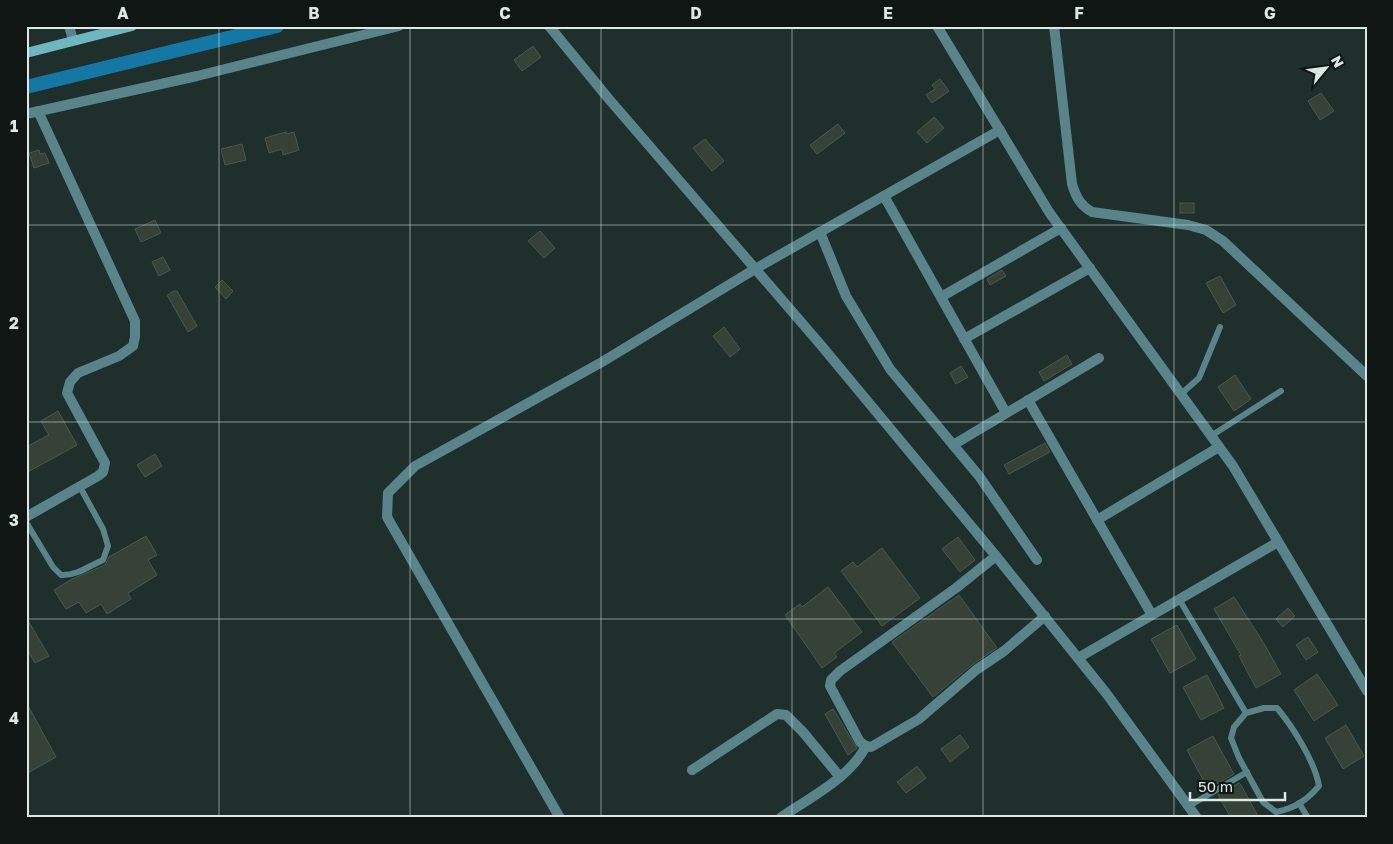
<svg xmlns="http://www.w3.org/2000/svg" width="1393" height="844" font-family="'Golos Text',sans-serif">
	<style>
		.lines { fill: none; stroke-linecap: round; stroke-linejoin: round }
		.canal { stroke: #1578a4; stroke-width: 14 }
		.building { fill: #364137; stroke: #4b584c }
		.lane { stroke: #59858a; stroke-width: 6 }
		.street { stroke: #59858a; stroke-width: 10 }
		.secondary { stroke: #6fb7c0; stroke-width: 10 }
		.grid { fill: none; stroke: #dde8e5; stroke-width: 1; stroke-opacity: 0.55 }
		.neatline { fill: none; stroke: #dde8e5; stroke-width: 2 }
		.grid-label { font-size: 16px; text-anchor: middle; font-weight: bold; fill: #dde8e5 }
	</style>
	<rect width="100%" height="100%" fill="#1f302c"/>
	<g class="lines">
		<path class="canal" d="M26 87 277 26"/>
	</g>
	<g class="building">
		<path d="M533 46 541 57 522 71 514 60Z"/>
		<path d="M940 79 949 91 932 103 926 95 935 89 932 85Z"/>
		<path d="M1321 93 1334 111 1320 120 1308 101Z"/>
		<path d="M934 117 944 128 927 143 917 132Z"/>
		<path d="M838 124 845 133 817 154 810 145Z"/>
		<path d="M286 132 287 134 294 132 299 150 283 155 282 149 269 153 265 138Z"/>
		<path d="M705 139 724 161 712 171 693 148Z"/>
		<path d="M242 144 246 160 225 165 221 149Z"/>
		<path d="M39 150 40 154 45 153 49 163 34 168 29 153Z"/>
		<rect x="1180" y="203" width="14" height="10"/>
		<path d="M155 220 161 233 141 242 135 229Z"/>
		<path d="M540 231 555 248 544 258 528 241Z"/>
		<path d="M163 257 170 270 159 276 152 262Z"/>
		<path d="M1002 270 1006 276 990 285 987 279Z"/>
		<path d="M1220 276 1236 305 1223 313 1206 283Z"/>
		<path d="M222 280 233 291 226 299 215 287Z"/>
		<path d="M174 291H177L197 326 188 332 167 295Z"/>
		<path d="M724 327 740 349 730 357 713 336Z"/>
		<path d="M1067 355 1072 364 1044 381 1039 372Z"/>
		<path d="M961 366 968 377 956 384 950 373Z"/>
		<path d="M1235 375 1251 399 1234 411 1218 387Z"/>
		<path d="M58 411 77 445 26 473V447L49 435 41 421Z"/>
		<path d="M1045 443 1050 452 1009 474 1004 465Z"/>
		<path d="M155 454 162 466 145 477 137 465Z"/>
		<path d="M146 536 157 555 148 560 157 575 128 593 131 599 107 614 101 604 86 613 79 602 66 609 54 590 72 579 105 565 109 557Z"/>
		<path d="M958 537 975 560 960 572 942 549Z"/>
		<path d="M882 548 920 598 882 626 841 571 853 562 857 567Z"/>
		<path d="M828 587 862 632 834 653 837 657 822 668 785 615 800 604 802 607Z"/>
		<path d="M959 595 997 648 972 665 933 697 892 642Z"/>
		<path d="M1234 597 1263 642 1281 674 1256 688 1239 656 1241 655 1214 609Z"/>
		<path d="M1288 608 1295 616 1283 627 1276 619Z"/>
		<path d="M26 617 49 656 35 663 26 648Z"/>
		<path d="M1177 625 1196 659 1170 673 1151 639Z"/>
		<path d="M1308 637 1318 652 1306 660 1296 645Z"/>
		<path d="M1317 674 1338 705 1314 721 1294 690Z"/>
		<path d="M1207 675 1224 708 1201 720 1183 687Z"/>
		<path d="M26 702 56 757 26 774Z"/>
		<path d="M833 709 857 748 848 755 825 714Z"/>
		<path d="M1346 725 1364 756 1343 769 1325 738Z"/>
		<path d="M960 735 969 747 950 762 941 749Z"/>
		<path d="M1213 736 1234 774 1213 786 1211 782 1206 785 1187 750Z"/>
		<path d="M917 766 926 778 906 793 897 782Z"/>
		<path d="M1239 783 1241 785 1259 818H1231L1218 795Z"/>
	</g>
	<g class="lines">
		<g class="lane">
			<path d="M1181 394 1199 378 1220 327"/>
			<path d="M1211 436 1281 391"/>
			<path d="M26 522 53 567 61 575C76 576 89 566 103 560L108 546 103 529 80 487"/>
			<path d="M1179 599 1246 713 1264 708H1277C1293 727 1315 762 1319 786 1306 801 1295 808 1276 812L1263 802 1239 758 1231 738 1234 727 1246 713"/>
			<path d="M1299 803 1308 818"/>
			<path d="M1189 806 1247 772"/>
		</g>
		<g class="street">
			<path d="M69 26 73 40"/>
			<path d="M549 26 608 98 820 344 996 556 1106 693 1197 818"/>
			<path d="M937 26 1049 212 1233 466 1367 691"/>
			<path d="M1054 26 1072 184C1076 197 1080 205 1092 212L1188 225 1206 230 1223 241 1367 376"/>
			<path d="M26 114 197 76 399 26"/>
			<path d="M884 196 1006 413"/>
			<path d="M820 232 846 296 890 369 979 476 1037 560"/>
			<path d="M941 297 1061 228"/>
			<path d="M964 339 1090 268"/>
			<path d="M1028 400 1152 615"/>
			<path d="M953 445 1099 358"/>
			<path d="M26 517 98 476 103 472 105 463 67 393 70 382 78 373 119 356 133 346 135 337V321L38 111"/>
			<path d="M1097 520 1219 447"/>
			<path d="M996 556 956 588 840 671 831 680 830 686 860 742 866 746 871 747 919 719 976 670 1004 651 1045 616"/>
			<path d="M1078 658 1278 542"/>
			<path d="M692 770 777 714 786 715 803 732 840 777"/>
			<path d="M560 818 387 517 388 493 415 466 602 362 755 269 1000 130"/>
			<path d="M780 818C809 798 850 778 866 746"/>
		</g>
		<path class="secondary" d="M26 53 132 26"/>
	</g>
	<path class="grid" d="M219 26V818M410 26V818M601 26V818M792 26V818M983 26V818M1174 26V818M26 225H1367M26 422H1367M26 619H1367"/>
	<rect width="1393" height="844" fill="none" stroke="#0f1614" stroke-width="55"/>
	<g transform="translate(1326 68) rotate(61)" stroke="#0f1614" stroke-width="4" paint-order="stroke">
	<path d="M0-4L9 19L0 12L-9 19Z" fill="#dde8e5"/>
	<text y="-8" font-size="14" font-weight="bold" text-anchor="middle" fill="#dde8e5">N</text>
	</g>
	<path d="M1190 792v8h95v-8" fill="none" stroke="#dde8e5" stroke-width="2.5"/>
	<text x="1198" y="792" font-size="15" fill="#dde8e5" stroke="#0f1614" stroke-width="4" paint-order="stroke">50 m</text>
	<rect x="28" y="28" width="1338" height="788" class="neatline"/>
	<g class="grid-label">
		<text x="123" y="19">A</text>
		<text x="314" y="19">B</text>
		<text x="505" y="19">C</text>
		<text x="696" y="19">D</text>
		<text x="888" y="19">E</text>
		<text x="1079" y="19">F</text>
		<text x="1270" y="19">G</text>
		<text x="14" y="132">1</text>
		<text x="14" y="329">2</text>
		<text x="14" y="526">3</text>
		<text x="14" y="724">4</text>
	</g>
</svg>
